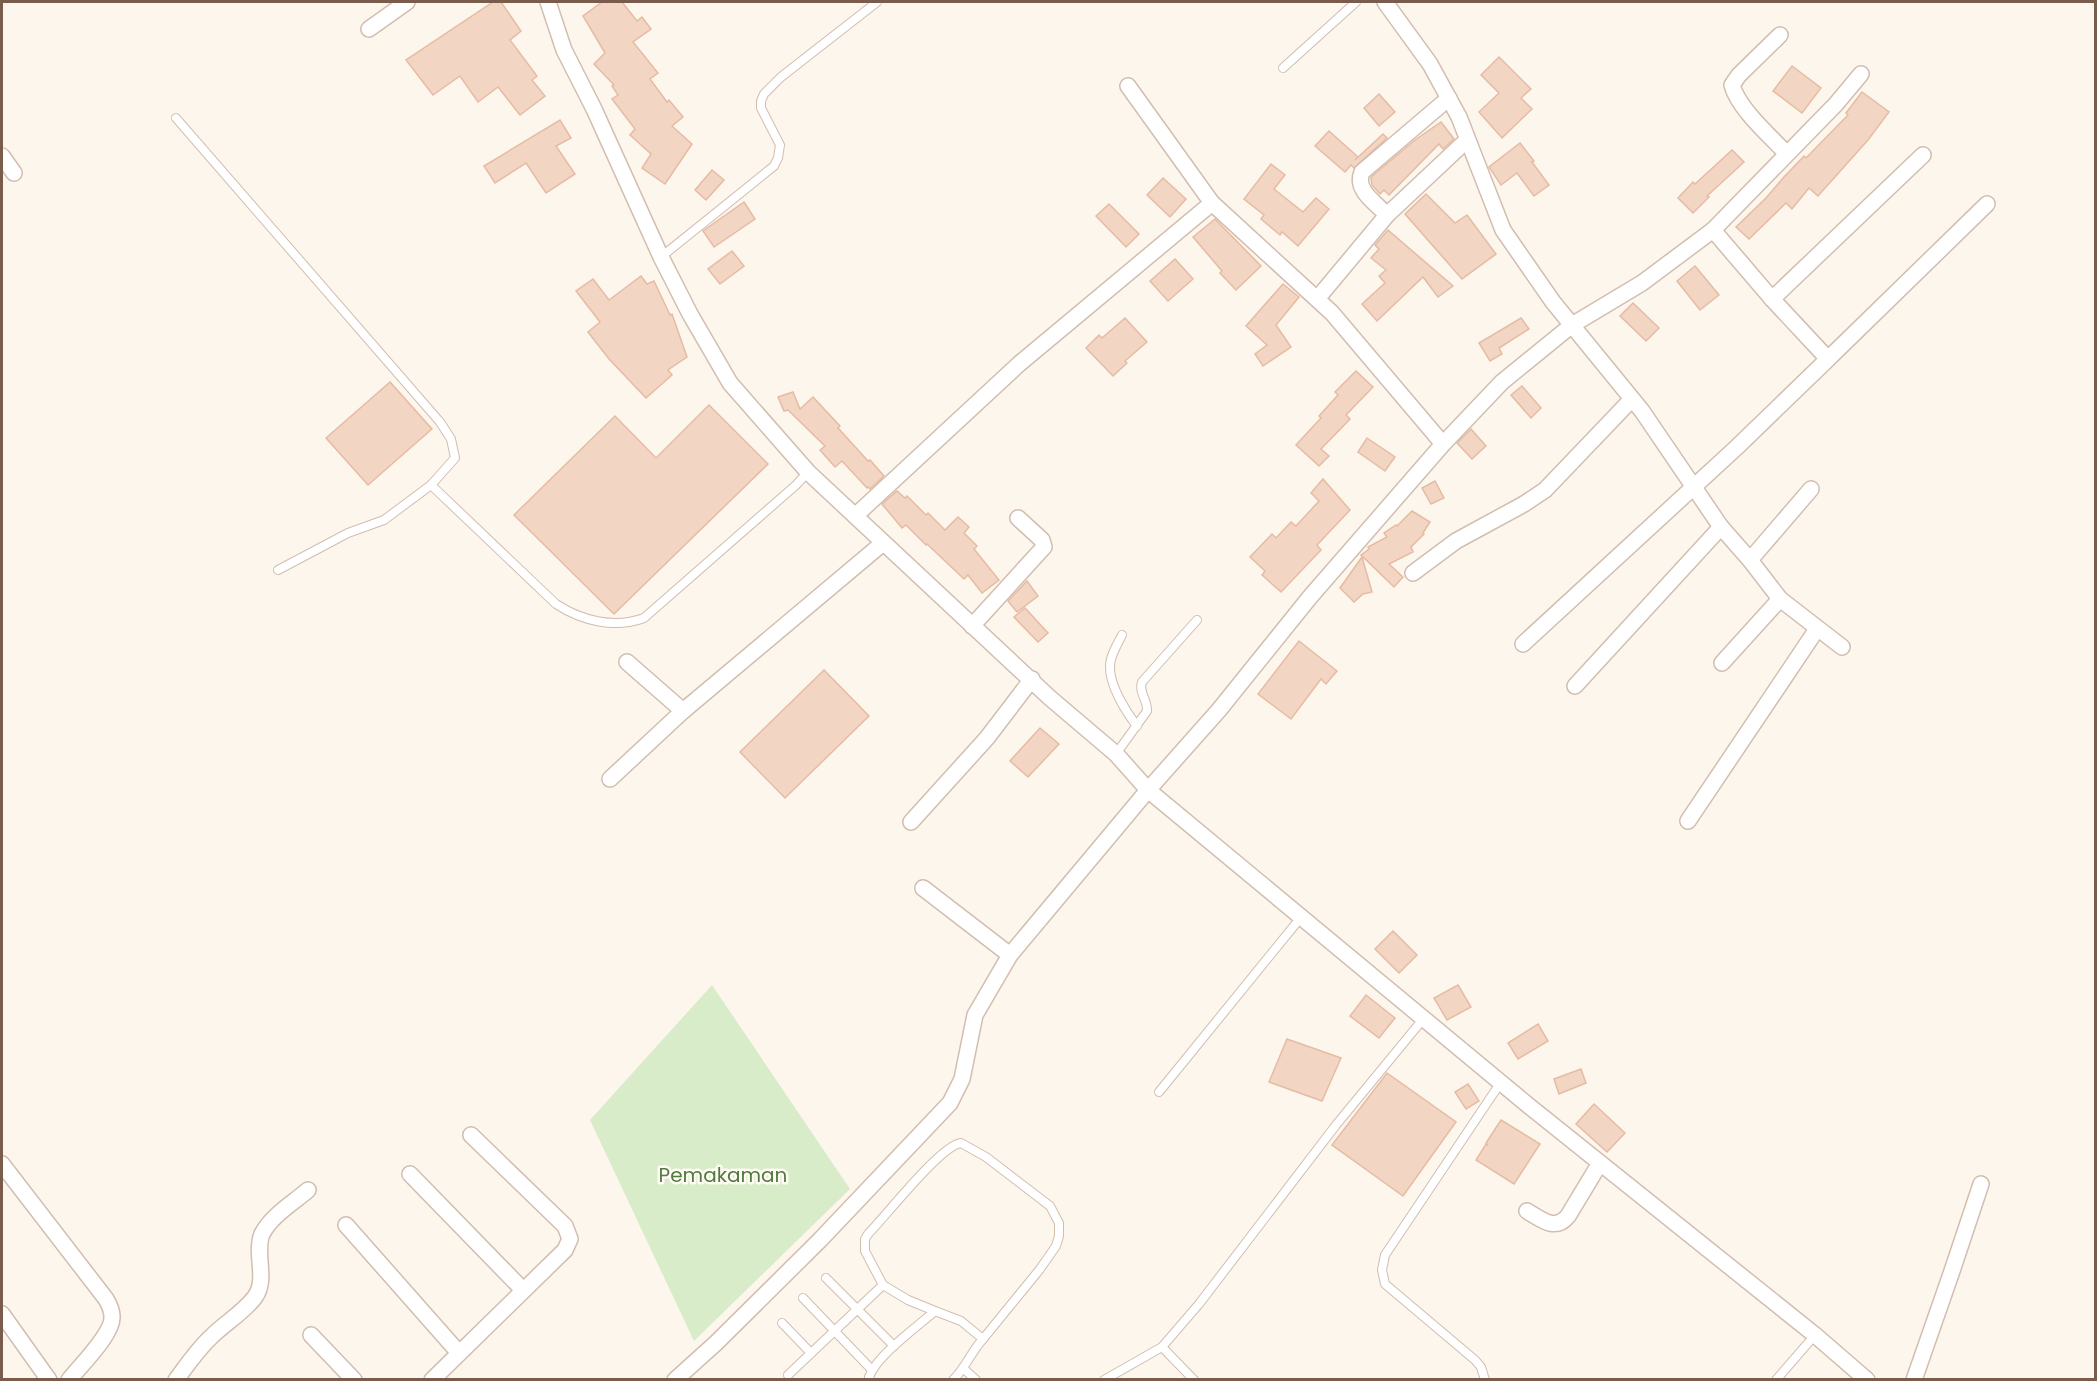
<svg xmlns="http://www.w3.org/2000/svg" width="2097" height="1381" font-family="Poppins,sans-serif">
	<style>
		.green { fill: #d8ecc9 }
		.building { fill: #f3d5c3; stroke: #e6bba3; stroke-width: 1.5 }
		.lines { fill: none; stroke-linecap: round; stroke-linejoin: round }
		.service-casing { stroke: #d1beb0; stroke-width: 10 }
		.minor-casing { stroke: #d1beb0; stroke-width: 18 }
		.service { stroke: #fff; stroke-width: 8 }
		.minor { stroke: #fff; stroke-width: 15 }
		.labels { text-anchor: middle; stroke-width: 5; stroke-linejoin: round; paint-order: stroke }
		.park-label { font-size: 20px; fill: #537a41; stroke: #fffaf3 }
	</style>
	<rect width="100%" height="100%" fill="#fdf6ec"/>
	<path class="green" d="M712 985 850 1189 694 1341 590 1120Z"/>
	<g class="building">
		<path d="M493 2H501L521 31 510 40 537 76 532 80 545 96 520 115 498 87 478 102 460 76 433 95 406 60Z"/>
		<path d="M602 2H622L637 21 642 17 651 29 633 42 658 73 650 79 667 102 669 100 683 117 672 126 692 144 665 184 642 168 651 154 630 135 635 129 612 99 618 95 612 86 614 85 594 64 605 53 583 16Z"/>
		<path d="M1499 57 1531 89 1521 98 1532 109 1502 138 1479 112 1499 93 1481 75Z"/>
		<path d="M1792 66 1821 88 1802 113 1773 91Z"/>
		<path d="M1862 92 1889 112 1868 140 1818 196 1809 188 1792 209 1786 203 1749 239 1736 227 1766 198 1784 177 1804 156 1806 158 1848 115 1846 113Z"/>
		<path d="M1379 94 1395 112 1379 126 1364 108Z"/>
		<path d="M560 120 571 138 556 146 575 174 546 193 526 163 495 183 484 166Z"/>
		<path d="M1441 122 1454 139 1443 149 1439 144 1389 195 1384 190 1380 194 1372 185 1371 177 1415 140Z"/>
		<path d="M1329 131 1358 157 1355 160 1383 134 1387 138 1354 168 1351 165 1345 172 1315 146Z"/>
		<path d="M1520 143 1534 161 1532 162 1549 185 1534 196 1517 173 1501 185 1489 167Z"/>
		<path d="M1732 150 1744 162 1707 196 1709 197 1693 213 1678 198 1693 182 1695 184Z"/>
		<path d="M1271 164 1285 175 1274 189 1303 212 1316 198 1329 209 1298 246 1282 232 1280 235 1261 219 1264 215 1244 199Z"/>
		<path d="M712 170 724 180 706 200 695 190Z"/>
		<path d="M1163 178 1186 199 1170 217 1147 195Z"/>
		<path d="M1426 194 1455 223 1467 215 1496 254 1462 279 1405 214Z"/>
		<path d="M744 202 755 219 714 247 703 231Z"/>
		<path d="M1109 204 1139 234 1126 247 1096 216Z"/>
		<path d="M1215 219 1261 266 1236 290 1220 273 1222 271 1193 237Z"/>
		<path d="M1388 230 1453 286 1438 297 1423 277 1377 321 1362 304 1385 283 1379 276 1386 270 1371 258 1379 249 1375 245Z"/>
		<path d="M732 251 744 266 720 284 708 269Z"/>
		<path d="M1175 259 1193 279 1168 301 1150 281Z"/>
		<path d="M1695 266 1719 295 1700 310 1677 281Z"/>
		<path d="M641 276 647 284 654 281 670 315 672 314 687 357 668 370 672 375 646 398 609 359 588 332 600 322 576 291 593 279 609 300Z"/>
		<path d="M1283 284 1299 297 1276 325 1291 347 1263 366 1255 354 1267 345 1246 326Z"/>
		<path d="M1633 303 1659 328 1646 341 1620 316Z"/>
		<path d="M1125 318 1147 342 1125 361 1127 363 1113 376 1086 348 1099 335 1102 338Z"/>
		<path d="M1521 318 1529 329 1499 348 1502 354 1490 361 1479 343Z"/>
		<path d="M1356 371 1373 387 1346 415 1350 419 1321 449 1329 456 1319 466 1296 445 1321 418 1319 416 1338 395 1335 392Z"/>
		<path d="M390 382 432 429 368 485 326 438Z"/>
		<path d="M1522 386 1541 408 1531 418 1511 395Z"/>
		<path d="M793 392 800 409 813 397 840 426 838 428 868 461 870 460 884 476 870 489 868 487 867 488 842 461 835 467 820 450 825 446 788 410 784 411 778 397Z"/>
		<path d="M709 405 768 464 614 614 514 515 615 416 656 458Z"/>
		<path d="M1471 429 1486 446 1472 459 1457 443Z"/>
		<path d="M1367 438 1395 457 1385 471 1358 452Z"/>
		<path d="M1323 479 1350 510 1317 545 1321 550 1281 592 1262 575 1265 571 1250 557 1272 534 1276 538 1291 522 1296 526 1319 501 1311 493Z"/>
		<path d="M1435 481 1444 498 1431 504 1422 488Z"/>
		<path d="M897 491 905 498 907 496 926 515 928 513 945 530 958 517 969 527 964 533 977 546 974 549 999 580 982 593 968 575 964 579 927 544 926 545 906 525 902 528 882 504Z"/>
		<path d="M1412 511 1430 522 1423 533 1424 534 1411 547 1413 552 1389 564 1403 577 1394 587 1361 555 1369 549 1368 547 1387 537 1384 533 1396 525 1397 526Z"/>
		<path d="M1362 557 1372 592 1363 594 1354 602 1340 588Z"/>
		<path d="M1027 581 1038 596 1017 612 1008 601Z"/>
		<path d="M1025 608 1048 633 1038 642 1014 617Z"/>
		<path d="M1299 641 1337 671 1326 684 1321 679 1291 719 1258 694Z"/>
		<path d="M824 670 869 716 785 798 740 752Z"/>
		<path d="M1040 728 1059 744 1028 777 1010 761Z"/>
		<path d="M1393 931 1417 955 1399 973 1375 949Z"/>
		<path d="M1458 985 1471 1007 1447 1020 1434 998Z"/>
		<path d="M1366 995 1395 1018 1379 1038 1350 1016Z"/>
		<path d="M1538 1024 1548 1041 1518 1059 1508 1043Z"/>
		<path d="M1287 1039 1341 1058 1322 1101 1269 1082Z"/>
		<path d="M1581 1069 1586 1083 1559 1094 1554 1079Z"/>
		<path d="M1387 1073 1456 1122 1403 1196 1332 1145Z"/>
		<path d="M1468 1084 1479 1101 1466 1109 1455 1092Z"/>
		<path d="M1594 1104 1625 1133 1607 1152 1576 1124Z"/>
		<path d="M1501 1120 1540 1144 1514 1184 1476 1160 1486 1144 1488 1145 1486 1143Z"/>
	</g>
	<g class="lines">
		<defs>
			<g id="service">
				<path d="M1283 68 1356 2"/>
				<path d="M176 118 440 422 451 439 455 458 431 485 556 604C582 621 615 629 644 618L796 485 808 472"/>
				<path d="M661 257 774 166 778 158 780 145 761 108V101L764 94 781 77 877 2"/>
				<path d="M278 570 348 533 384 520 431 485"/>
				<path d="M1122 635C1117 645 1110 656 1110 666 1109 685 1126 712 1137 726"/>
				<path d="M1116 754 1147 711C1148 700 1138 692 1142 682L1197 620"/>
				<path d="M1159 1092 1302 916"/>
				<path d="M826 1278 894 1346"/>
				<path d="M803 1298 872 1370"/>
				<path d="M935 1311 908 1300 883 1285 865 1251V1239L868 1234C885 1217 941 1145 961 1143L986 1157 1050 1206 1059 1223V1236L1056 1246 1040 1269 983 1339"/>
				<path d="M782 1323 811 1353"/>
				<path d="M1162 1347 1194 1380"/>
				<path d="M964 1369 976 1380"/>
				<path d="M788 1375 883 1285"/>
				<path d="M870 1380 869 1377C877 1355 917 1327 935 1311L961 1321 983 1339C971 1352 966 1367 953 1380"/>
				<path d="M1104 1380 1162 1347 1199 1304 1336 1125 1424 1018"/>
				<path d="M1485 1380 1481 1367 1475 1360 1385 1284 1382 1270 1385 1255 1501 1082"/>
				<path d="M1776 1380 1815 1335"/>
			</g>
			<g id="minor">
				<path d="M548 2 564 50 594 109 661 257 690 314 730 383 808 472 1050 698 1116 754 1148 790 1529 1106 1815 1335 1867 1380"/>
				<path d="M1385 2 1430 64 1459 117 1503 230 1553 302 1642 411 1721 527 1750 560 1780 599 1842 647"/>
				<path d="M369 29 407 2"/>
				<path d="M1780 35 1739 75 1732 85C1738 108 1769 135 1786 153"/>
				<path d="M1128 86 1212 203 1332 313 1443 444"/>
				<path d="M2 156 14 173"/>
				<path d="M1387 215C1376 203 1354 190 1362 172L1449 98"/>
				<path d="M1713 230 1772 299 1828 359 1987 204"/>
				<path d="M1317 299 1387 215 1467 140"/>
				<path d="M1772 299 1923 155"/>
				<path d="M855 516 1019 364 1212 203"/>
				<path d="M1750 560 1811 489"/>
				<path d="M1413 573 1456 541 1524 504 1545 490 1632 399"/>
				<path d="M972 626 1044 547 1042 540 1018 518"/>
				<path d="M1523 644 1737 447 1828 359"/>
				<path d="M627 662 683 711"/>
				<path d="M1722 663 1780 599"/>
				<path d="M1575 686 1721 527"/>
				<path d="M610 779 683 711 883 543"/>
				<path d="M1688 821 1817 629"/>
				<path d="M911 822 987 738 1032 679"/>
				<path d="M923 888 1010 955"/>
				<path d="M2 1164 106 1299C109 1304 112 1311 112 1317 113 1334 80 1366 69 1380"/>
				<path d="M410 1174 523 1290"/>
				<path d="M1527 1211C1541 1219 1555 1232 1568 1216L1600 1163"/>
				<path d="M346 1225 459 1353"/>
				<path d="M2 1314 49 1380"/>
				<path d="M311 1335 354 1380"/>
				<path d="M176 1380C187 1365 198 1349 211 1337 225 1323 243 1313 255 1297 268 1279 254 1254 262 1234 271 1216 293 1203 308 1190"/>
				<path d="M432 1380 565 1250 570 1239 565 1226 471 1135"/>
				<path d="M675 1380 716 1343 820 1240 950 1103 962 1079 975 1015 1010 955 1148 790 1219 710 1310 597 1443 444 1502 382 1572 325 1642 283 1713 230 1836 104 1861 74"/>
				<path d="M1914 1380 1952 1271 1981 1184"/>
			</g>
		</defs>
		<use href="#service" class="service-casing"/>
		<use href="#minor" class="minor-casing"/>
		<use href="#service" class="service"/>
		<use href="#minor" class="minor"/>
	</g>
	<g class="labels">
		<g class="park-label">
			<text x="723" y="1182">Pemakaman</text>
		</g>
	</g>
	<rect width="2097" height="1381" fill="none" stroke="#7a5c4d" stroke-width="6"/>
</svg>
